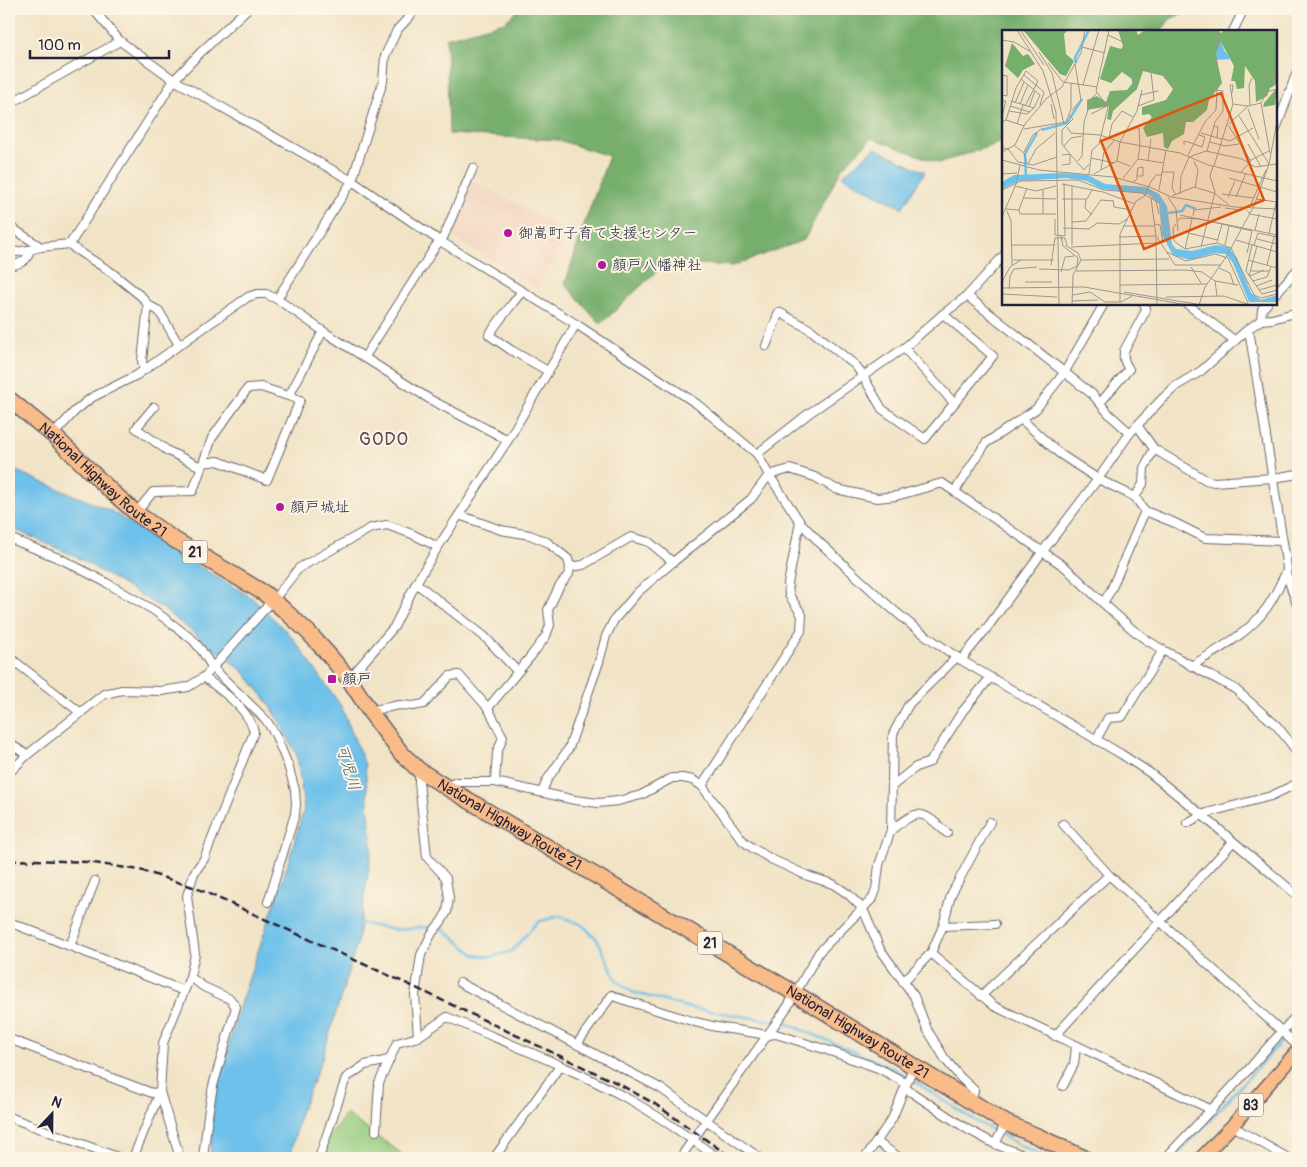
<svg xmlns="http://www.w3.org/2000/svg" width="1307" height="1167" font-family="Pangolin,'Klee One',sans-serif">
	<style>
		.built { fill: #f3d4bf }
		.green { fill: #93ca7c; stroke: #5a765c }
		.forest { fill: #76ae6c; stroke: #4c6854 }
		.water { fill: #6ec1ea; stroke: #487292 }
		.lines { fill: none; stroke-linecap: round; stroke-linejoin: round }
		.stream { stroke: #6ec1ea; stroke-width: 2.5 }
		.street-casing { stroke: #6a666c; stroke-width: 10 }
		.primary-casing { stroke: #6a666c; stroke-width: 15 }
		.highway-casing { stroke: #6a666c; stroke-width: 18 }
		.street { stroke: #fff; stroke-width: 8 }
		.primary { stroke: #f9bc89; stroke-width: 12 }
		.highway { stroke: #f9bc89; stroke-width: 15 }
		.rail { stroke: #22223b; stroke-width: 2.5; stroke-dasharray: 8 4; stroke-linecap: butt }
		.poi-dot { fill: #b5179e; stroke: #fcf5e5; stroke-width: 2 }
		.labels { text-anchor: middle; stroke-width: 4; stroke-linejoin: round; paint-order: stroke }
		.shield { fill: #fcf5e5; stroke: #63616e; stroke-width: 1 }
		.shield-label { font-size: 14px; font-weight: bold; fill: #22223b }
		.poi-label { font-size: 15px; fill: #22223b; stroke: #fcf5e5; text-anchor: start }
		.street-label { font-size: 15px; fill: #22223b; stroke: #fcf5e5 }
		.water-label { font-size: 16px; font-style: italic; fill: #3d5a78; stroke: #fcf5e5 }
		.quarter-label { font-size: 18px; letter-spacing: 1px; fill: #5f4d5a; stroke: #fcf5e5 }
		.inset-river { fill: none; stroke: #6ec1ea; stroke-width: 2.5 }
		.inset-road { fill: none; stroke: #9e968e; stroke-width: 1 }
		.view { fill: #de560e; fill-opacity: 0.15; stroke: #de560e; stroke-width: 2.5 }
		.inset-edge { fill: none; stroke: #22223b; stroke-width: 2.5 }
	</style>
	<rect width="100%" height="100%" fill="#fcf5e5"/>
	<filter id="ink" filterUnits="userSpaceOnUse"><feTurbulence type="fractalNoise" baseFrequency=".02" numOctaves="2"/><feDisplacementMap in="SourceGraphic" scale="10" xChannelSelector="R" yChannelSelector="G"/><feConvolveMatrix kernelMatrix="1 2 1 2 8 2 1 2 1" color-interpolation-filters="sRGB"/></filter>
	<filter id="wash" filterUnits="userSpaceOnUse"><feTurbulence type="fractalNoise" baseFrequency=".0096" numOctaves="4" result="noise"/><feDisplacementMap in="SourceGraphic" scale="20" xChannelSelector="R" yChannelSelector="G"/><feGaussianBlur stdDeviation="1.12" result="paint"/><feColorMatrix in="noise" values="0 0 0 0 0 0 0 0 0 0 0 0 0 0 0 0 0 1.4 0 .05"/><feComposite in="paint" operator="in"/></filter>
	<g filter="url(#wash)">
		<rect width="100%" height="100%" fill="#f1e3c6"/>
		<path class="built" d="M473 180 569 233 537 288 447 234Z"/>
		<path class="green" d="M346 1114 408 1158H323L329 1137Z"/>
		<path class="forest" d="M519 9H1192L1170 19 1161 31H1003V142L939 163 872 138 842 168 804 240 732 266 666 262 601 324 565 284 585 222 609 156 558 140 449 134 446 38 505 22Z"/>
		<g class="water">
			<path d="M875 148 925 172 902 208 842 176Z"/>
			<path d="M9 468 111 511 160 543 252 598 292 637 341 706 365 765 372 849 357 943 322 1059 300 1113 290 1158H210L214 1103 238 1010 284 876 304 809 297 755 271 706 243 671 163 609 77 557 9 527Z"/>
		</g>
		<g class="lines">
			<g class="stream">
				<path d="M359 923 396 930 426 927 443 929 475 955 492 957 512 951 538 922 559 916 581 924 597 939 617 981 632 992 690 1008 786 1023 895 1069 974 1120 1023 1147 1050 1158"/>
				<path d="M1175 1158 1298 1023"/>
			</g>
		</g>
	</g>
	<g filter="url(#ink)">
		<g class="lines">
			<defs>
				<g id="street">
					<path d="M93 9 120 41 174 80 352 181 440 241 576 324 697 404 757 454 769 475 800 522 819 542 890 607 915 628 961 660 1121 754 1150 773 1202 815 1298 896"/>
					<path d="M1233 31 1244 9"/>
					<path d="M9 104 120 41"/>
					<path d="M1276 129 1298 69"/>
					<path d="M9 226 41 247"/>
					<path d="M70 244 174 80 200 53 247 9"/>
					<path d="M70 244 75 249 111 272 142 297 148 305 159 311 179 345"/>
					<path d="M9 253 29 250 41 247 70 244"/>
					<path d="M9 266C18 264 29 262 29 250"/>
					<path d="M522 291C511 306 499 320 489 335L511 350 548 371"/>
					<path d="M1276 293 1298 269"/>
					<path d="M967 296 1092 394 1110 415 1130 433"/>
					<path d="M277 299 352 181 383 81 385 56 397 30 411 15 400 9"/>
					<path d="M1187 304 1234 340"/>
					<path d="M1261 320 1262 309 1267 304"/>
					<path d="M1247 330 1250 336 1287 568 1286 573 1298 607"/>
					<path d="M766 346 779 312 811 330 855 365 863 376 882 409 925 439 993 356 943 314"/>
					<path d="M904 348 954 403"/>
					<path d="M364 358 435 247 444 236 473 168"/>
					<path d="M144 370 142 361 148 305"/>
					<path d="M289 396 323 331"/>
					<path d="M1100 403 1129 369C1125 364 1123 357 1124 351L1145 312 1146 308 1144 304"/>
					<path d="M154 407 136 428 168 451 201 467"/>
					<path d="M1021 419 1060 454 1098 479 1135 497 1145 511 1175 523 1205 538 1282 541"/>
					<path d="M1137 425 1154 449 1206 480 1214 482 1273 478 1298 474"/>
					<path d="M53 435 75 411 91 398 137 375 212 322 248 297 257 294H266L277 299 323 331 431 400 508 440"/>
					<path d="M757 454 808 414 904 348 943 314 967 296 1003 256"/>
					<path d="M955 491 986 443 1036 409 1064 373 1104 304"/>
					<path d="M1135 497 1143 484 1144 468 1154 449"/>
					<path d="M136 513 153 492 193 491 212 438 248 388 261 387 300 400 267 480 218 461 203 463"/>
					<path d="M459 515 501 530 530 535 547 542 568 559 570 567 569 574 559 587 548 610 550 625 546 636 531 656 488 708 503 737 497 753 495 782"/>
					<path d="M9 538 63 560 105 582 155 611 193 640 202 651 212 667 266 720 275 734 288 765 295 790 296 804 295 814 268 902"/>
					<path d="M570 567 583 565 631 537 649 542 673 562"/>
					<path d="M416 583 485 637 517 671"/>
					<path d="M1103 603 1111 590 1145 511"/>
					<path d="M9 657 81 713"/>
					<path d="M961 660 987 628 1043 551 1098 479 1130 433 1161 400 1176 386 1201 371 1247 330 1261 320 1272 319 1298 312"/>
					<path d="M1191 666C1216 651 1249 633 1265 610 1274 599 1279 585 1286 573"/>
					<path d="M349 679 394 627 416 583 438 547 508 440 576 324"/>
					<path d="M370 711 399 705 413 706 424 704 450 676 459 675 488 708"/>
					<path d="M1096 740 1108 718 1122 717 1163 650"/>
					<path d="M9 743 27 755"/>
					<path d="M9 773 27 755 104 694 122 690 161 691 188 687 204 677 279 593 299 568 371 528 387 525 412 534 438 547"/>
					<path d="M702 786 801 631 802 615 789 595 788 584 800 522"/>
					<path d="M892 786 916 767 930 762 962 712 990 678"/>
					<path d="M446 787 456 782H495L575 800 598 803 618 801 641 795 672 778H682L693 780 702 786 743 841 754 849 771 859 808 876 833 884 848 894 863 909 880 949 914 996 927 1029 945 1059 960 1077 974 1090 972 1102"/>
					<path d="M542 792 547 780 569 748 599 662 606 636 614 620 638 592 673 562 751 499 769 475 790 469 815 477 836 489 877 498 896 496 942 483 1065 567 1103 603 1132 629 1145 639 1163 650 1235 689 1277 726 1292 745 1298 755"/>
					<path d="M1187 823 1202 815 1210 812 1271 796 1298 783"/>
					<path d="M1063 824 1109 875 1298 1046"/>
					<path d="M891 830C919 809 921 809 947 833"/>
					<path d="M9 922 184 991"/>
					<path d="M943 926 951 895 990 822"/>
					<path d="M70 946 95 881"/>
					<path d="M931 953 994 1006 1212 1110"/>
					<path d="M190 977 204 987 230 999 236 1007 213 1086 208 1115 203 1158"/>
					<path d="M903 982 931 953 943 926 995 924"/>
					<path d="M460 983 660 1088 760 1158"/>
					<path d="M981 996 1109 875"/>
					<path d="M1055 1036 1233 842"/>
					<path d="M418 1037 447 1017C509 1044 573 1068 632 1101 662 1118 690 1138 718 1158"/>
					<path d="M9 1039 152 1093 160 1092"/>
					<path d="M577 1044 612 995 618 998 695 1022 717 1027 768 1035 776 1034 824 1049 878 1068 899 1079 906 1085"/>
					<path d="M1063 1086 1074 1064 1076 1047"/>
					<path d="M905 1088 967 1129 995 1144 1030 1158"/>
					<path d="M160 1092 180 1158"/>
					<path d="M9 1117 120 1158"/>
					<path d="M1232 1126 1288 1158"/>
					<path d="M376 1131 379 1083 397 1043 418 1037 415 995 421 955 432 933 441 922 447 912 449 898 446 878 427 857 419 782V771"/>
					<path d="M877 1142 900 1158"/>
					<path d="M995 1144 1006 1123"/>
					<path d="M1170 1153C1197 1125 1223 1097 1249 1069 1265 1050 1281 1032 1298 1014"/>
					<path d="M133 1158 160 1092 163 1043 190 977 195 954 187 896 194 873 204 859 254 732C249 709 222 691 204 677"/>
					<path d="M319 1158 346 1078 365 1065 389 1060"/>
					<path d="M494 1158 560 1066"/>
					<path d="M680 1158 788 1006 819 952 873 898 876 890 879 865 891 830 893 734 903 715 909 704 957 657"/>
					<path d="M865 1158 892 1119 914 1065"/>
				</g>
				<path id="primary" d="M1201 1158 1232 1126 1298 1050"/>
				<g id="highway">
					<path id="s1" d="M9 399 53 435 110 490 136 513 173 539 264 593 283 609 308 632 328 654 349 679 371 713 401 753 419 770 446 787 796 994 1006 1123 1037 1136 1084 1158"/>
				</g>
			</defs>
			<use href="#street" class="street-casing"/>
			<use href="#primary" class="primary-casing"/>
			<use href="#highway" class="highway-casing"/>
			<use href="#street" class="street"/>
			<use href="#primary" class="primary"/>
			<use href="#highway" class="highway"/>
			<path class="rail" d="M9 861 35 860 87 862 140 870 196 888 412 986 617 1083 655 1104 732 1158"/>
		</g>
	</g>
	<g class="poi-dot">
		<circle cx="508" cy="233" r="5"/>
		<circle cx="602" cy="265" r="5"/>
		<circle cx="280" cy="507" r="5"/>
		<rect x="327" y="674" width="10" height="10" rx="2.5"/>
	</g>
	<g class="labels">
		<g class="shield">
			<rect x="182.5" y="540.5" width="25" height="23" rx="4"/>
			<rect x="697.5" y="931.5" width="25" height="23" rx="4"/>
			<rect x="1238.5" y="1093.5" width="25" height="23" rx="4"/>
		</g>
		<g class="shield-label">
			<text x="195" y="557">21</text>
			<text x="710" y="948">21</text>
			<text x="1251" y="1110">83</text>
		</g>
		<g class="poi-label">
			<text x="518" y="238">御嵩町子育て支援センター</text>
			<text x="612" y="270">顔戸八幡神社</text>
			<text x="290" y="512">顔戸城址</text>
			<text x="342" y="684">顔戸</text>
		</g>
		<g class="street-label">
			<text dy="5" stroke="none"><textPath href="#s1" startOffset="124">National Highway Route 21</textPath></text>
			<text dy="5" stroke="none"><textPath href="#s1" startOffset="664">National Highway Route 21</textPath></text>
			<text dy="5" stroke="none"><textPath href="#s1" startOffset="1069">National Highway Route 21</textPath></text>
		</g>
		<g class="water-label">
			<text transform="translate(349 767) rotate(73)" y="6">可児川</text>
		</g>
		<g class="quarter-label">
			<text x="384" y="445">GODO</text>
		</g>
	</g>
	<g transform="translate(1002 30)">
		<rect width="275" height="275" fill="#f1e3c6"/>
		<path d="M21 0H66L62 4 64 24 72 31 64 46 58 44ZM116 0H134L136 5 143 0H215L219 3 223 0H275V54L268 58 265 66 254 72 253 51 243 36 242 58 235 59 233 51H229L232 36 219 12 215 30 220 53 207 70 205 80 191 92H184L182 104 170 111 166 119 162 117 161 103 145 107 141 98 150 87 147 84 140 85V77L164 70 171 59 161 46 141 41 135 59 111 81 109 90 105 89 107 76 85 80V70L95 66 104 72 108 61 125 60 130 54V49L120 42 109 53 98 49 108 16 119 19 121 16ZM10 13 21 26 26 24 33 34 21 40 16 48 3 36ZM275 58 273 75 261 77 262 73Z" fill="#76ae6c"/>
		<path d="M219 11 222 20 229 29 215 30 214 23ZM61 143 86 145 103 154 144 157 157 164 165 176 170 214 174 219 190 221 214 215 226 217 235 228 249 263 259 270 275 265V272H247L231 233 224 224 212 223 188 230 171 225 160 205 157 174 146 164 100 159 85 151 64 148 17 151 0 159V152L12 145Z" fill="#6ec1ea"/>
		<path class="inset-river" d="M74 33 73 28 87 0M40 100 65 93 80 69M24 148 23 124 35 103M166 183 180 181 184 175 194 179"/>
		<path class="inset-road" d="M15 0 41 41 54 82 57 275M19 1 42 35M106 5 123 13 128 27 149 42 152 70 136 76M0 10 12 12 29 22M80 17 103 23M37 22 50 43 62 94M46 33 61 52 95 57M0 45 5 46V66L0 65M22 45 42 62 38 75M19 49 38 65M260 53 266 37 272 43V54M81 55 97 0M230 63 231 55H228L231 74M139 65 156 61M0 71H4L0 86M9 71 32 78M13 73 22 52M259 73 268 123M18 74 26 55M49 74 52 89M248 75 247 55 250 48M8 76 28 82M27 77 33 61M106 77 94 61 107 0M246 79 257 109M70 80 79 70 73 34M7 81 25 84 32 78 38 65M89 84 123 67 134 56 130 49M237 86 267 134M4 90 14 58 24 41 36 51 23 76M0 92 4 90 22 96M15 94 21 75M227 94 246 76 259 73 265 62 275 59M226 95 249 131 239 142M212 96 216 97 215 108M65 97 69 103 98 105 118 112 178 123 206 135 275 151M22 99 64 92 69 79V53M199 103 219 109M107 108 110 94 120 81 131 87M219 108 228 111 251 98M208 112 223 116 237 114M246 114 259 137M182 115V111L186 112 200 117 203 107 197 105M13 116 22 123 25 133M62 116 69 108 80 106M0 118 6 119 16 132 31 135 55 127M205 121 213 92 221 81V61L214 60M0 122 13 115 23 94 45 68 60 57 79 23 83 0M22 122 31 105 41 98M67 123 60 114V100L71 89 67 85M60 125 68 124 82 140 87 134M186 125 203 92 214 80 216 40 213 22 216 0M187 127 204 121 240 129 253 137 275 134M89 128 112 133M136 129 162 133M0 130 37 140 111 147 148 157 169 167 233 177 275 179M249 130 267 121M76 131 80 126 82 92 90 68 95 63M115 131 118 112 135 81 140 60M146 131 149 109M192 131 196 140 193 158M26 134 34 119 53 103M60 135 68 134V124M212 136 231 74 246 76M99 139 102 122 112 111M160 142H172L170 158 174 165M0 144 15 143M87 144 90 120 97 114 106 77M92 144 115 131 128 136M121 148 136 129 138 115 137 98H134M227 148 275 162M131 152 135 149V144L136 138 141 137V146H135M60 154 101 162 133 174M13 156 34 161 54 156M70 156V215M0 160 19 151 76 150 102 160 140 163 154 171 157 184M157 160 164 120M178 164 179 146 187 127M220 164 252 168M170 166 192 157 212 163 227 175M166 167 174 179 176 201M226 167 233 151M234 167 244 143M22 168 54 169M149 168 154 206 155 275M60 169H85L90 160M84 169 83 178 90 185M254 169 275 172M111 170 112 177 130 180M249 174 264 140M223 178 239 180M3 179 17 180 18 184H54M17 180 25 158M245 180 248 184 275 189M5 181 9 191 10 235M41 184V160M178 185 275 205M191 186 192 180 219 177M0 187 14 154 18 135M53 189V205L63 206 62 153M190 189 183 219 215 213 229 218 252 265 259 268 275 264M176 191 178 188 198 189 250 201 245 223M70 192 84 191 99 170 111 171M153 194 158 195 161 213M174 194 171 198 172 211 183 219M122 196H153M61 198 87 199 95 193 117 194 125 189M253 200 257 184M186 203 216 210M267 203 275 169M117 207 154 206M155 207 173 235H219M255 209 275 214M234 210 275 222M215 212 220 194M10 215H53M63 215 76 223 79 230 71 245 70 275M223 215 227 196M250 215 244 241 260 264 275 260M252 215 256 203 275 207M69 217 154 213M199 217 213 162 208 146 211 136M165 222 184 231 213 224 226 228 246 273M11 230H52M79 230 167 229M246 230 275 238M49 235 53 208H63L65 215M265 235 272 207M189 237 199 253M217 238 228 243 232 255M37 239 67 240 75 236 76 228 61 216 59 206M74 241 184 240 200 242 213 251 236 255M249 241H267M59 242 63 227 72 226M247 246 255 216M248 246 262 240M213 251 215 266M251 251 265 247 269 237M0 252 8 237 19 230M23 252H50M117 255 205 254M254 256 270 250M0 258 82 257 186 275M7 259 8 246 12 239 35 237M257 260 275 255M122 262 194 274M0 264 55 267M71 265 88 262 103 272H119L130 266M164 267 222 266 248 275M70 271 96 270M118 272V204L134 171 143 166 148 153 154 145H160M197 275 203 257 224 227 252 176 267 134 275 91"/>
		<path class="view" d="M219 63 262 170 142 219 99 111Z"/>
		<rect width="275" height="275" class="inset-edge"/>
	</g>
	<rect width="1307" height="1167" fill="none" stroke="#fcf5e5" stroke-width="30"/>
	<g transform="translate(52 1114) rotate(22)" stroke="#fcf5e5" stroke-width="4" paint-order="stroke">
	<path d="M0-4L9 19L0 12L-9 19Z" fill="#22223b"/>
	<text y="-8" font-size="14" font-weight="bold" text-anchor="middle" fill="#22223b">N</text>
	</g>
	<path d="M30 50v8h139v-8" fill="none" stroke="#22223b" stroke-width="2.5"/>
	<text x="38" y="50" font-size="15" fill="#22223b" stroke="#fcf5e5" stroke-width="4" paint-order="stroke">100 m</text>
</svg>
